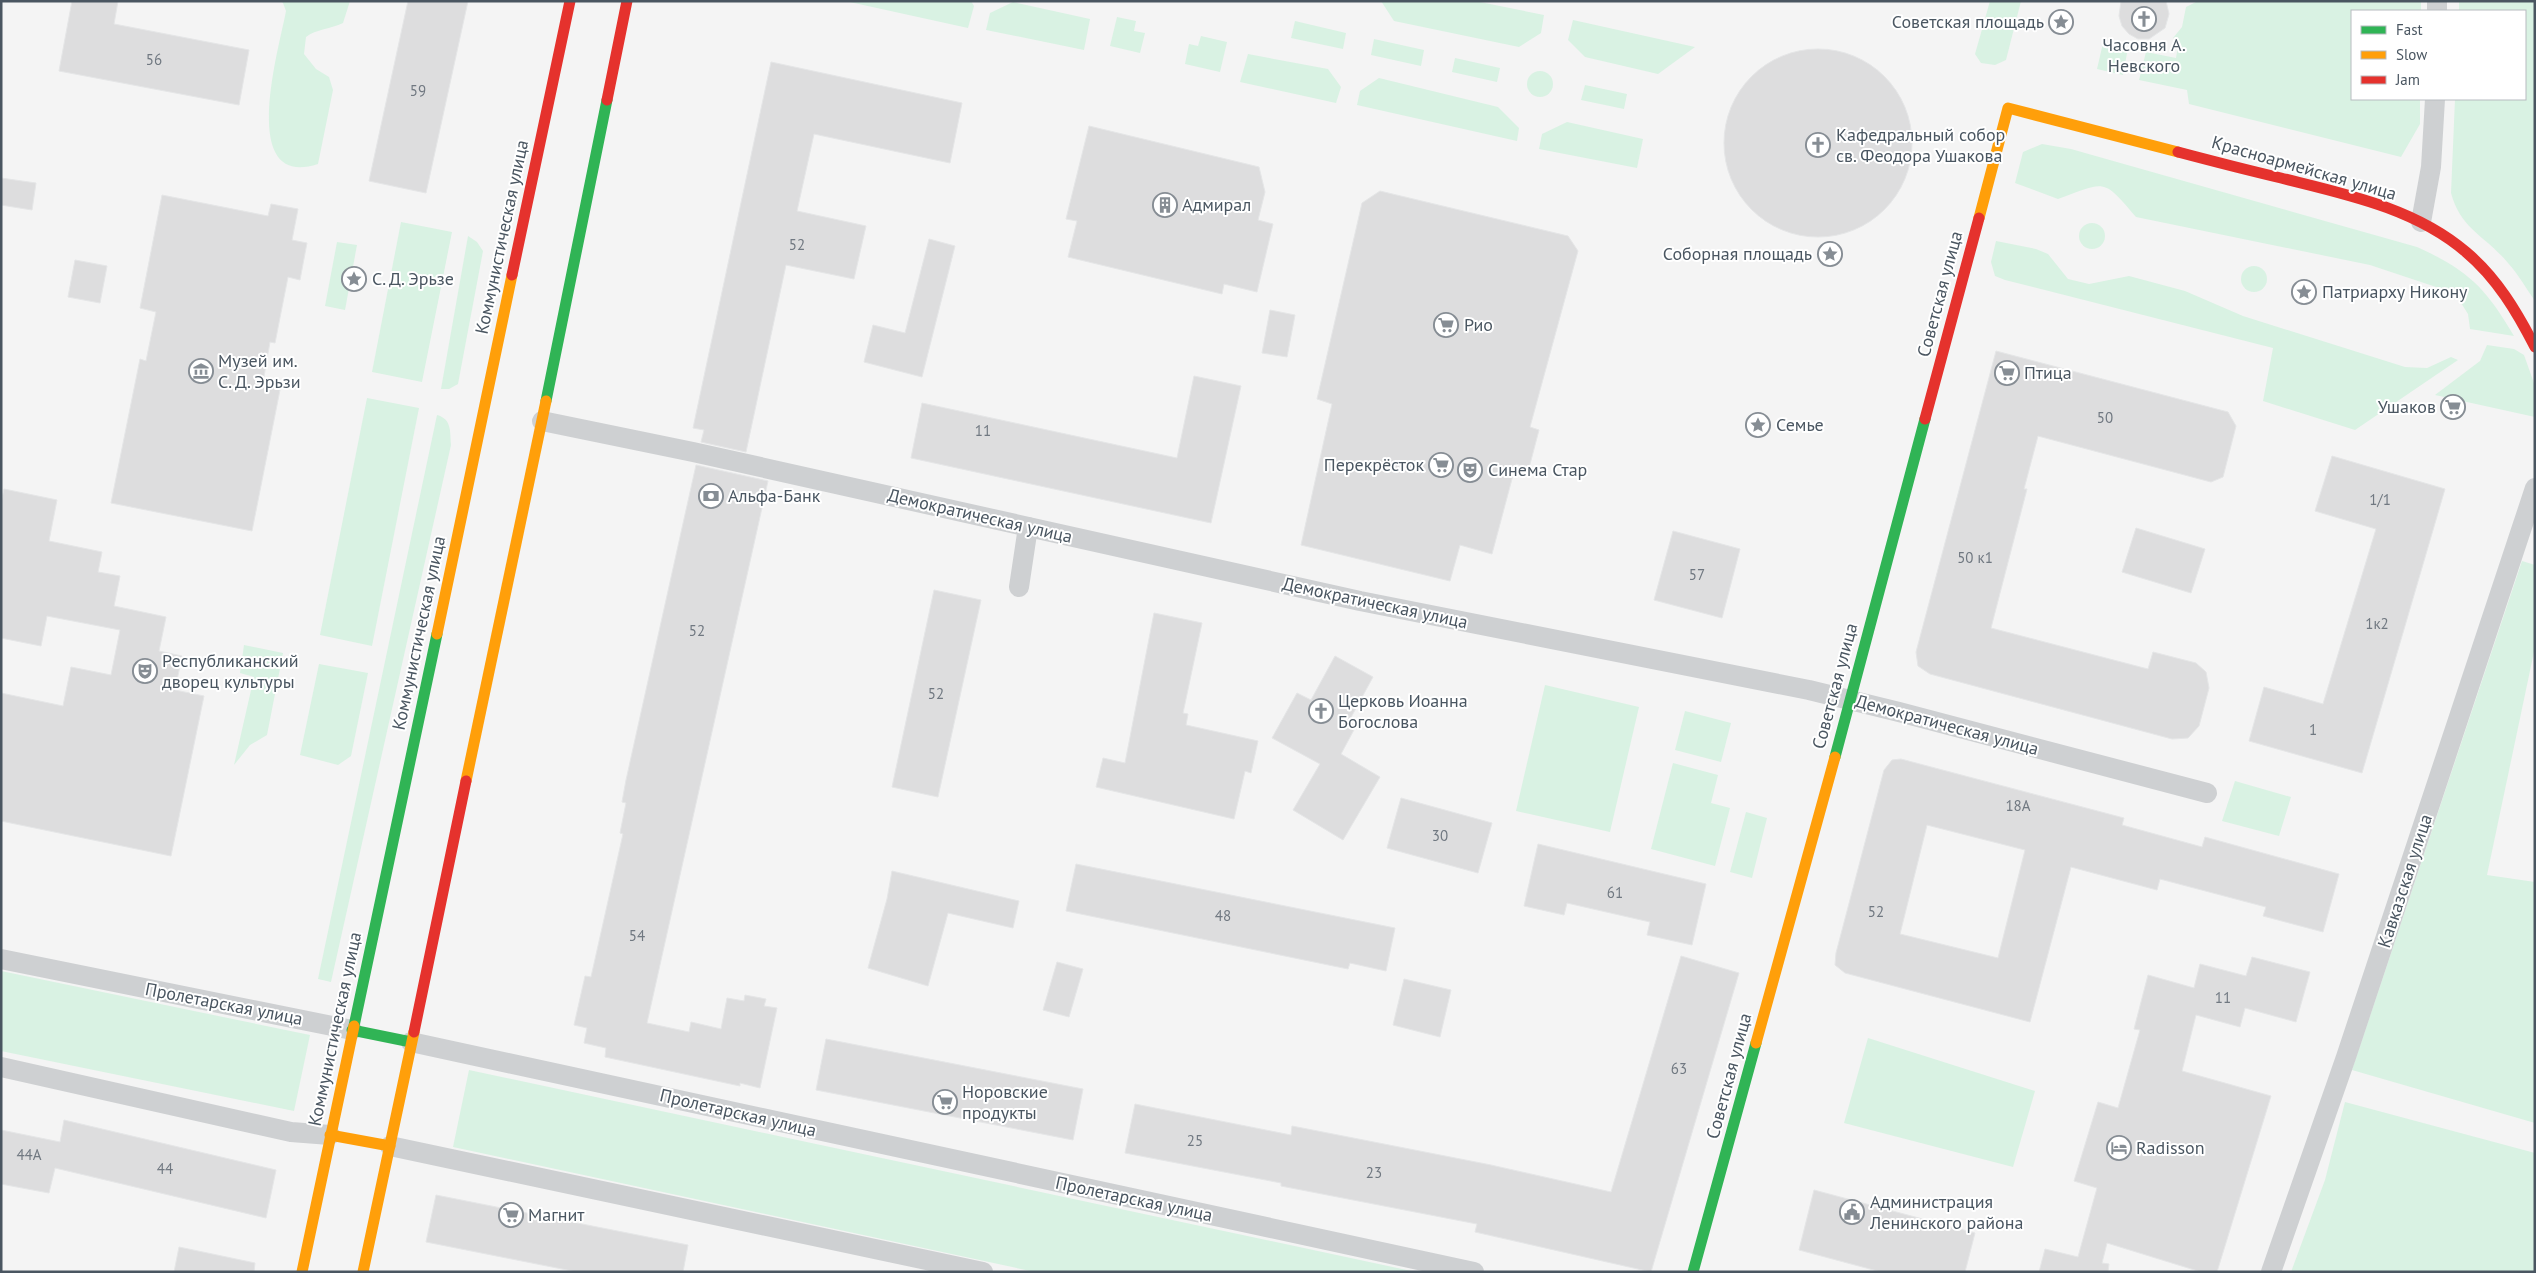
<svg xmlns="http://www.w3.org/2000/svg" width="2536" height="1273" font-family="'PT Sans',sans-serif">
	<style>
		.green { fill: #d9f2e3 }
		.building { fill: #ddddde; stroke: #e5e6e7; fill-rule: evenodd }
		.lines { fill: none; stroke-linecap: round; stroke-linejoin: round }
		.street { stroke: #ced0d2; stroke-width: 20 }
		.fast { stroke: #30b455; stroke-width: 11 }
		.slow { stroke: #ff9f0a; stroke-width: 11 }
		.jam { stroke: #e5322d; stroke-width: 11 }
		.labels { text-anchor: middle; stroke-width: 4; stroke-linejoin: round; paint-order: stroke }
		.number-label { font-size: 15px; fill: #707881 }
		.poi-label { font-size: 18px; fill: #4a5661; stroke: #fff; text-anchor: start }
		.street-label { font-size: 18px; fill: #4a5661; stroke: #fff }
	</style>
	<rect width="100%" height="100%" fill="#f4f4f4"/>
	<g class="green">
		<path d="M281 1H350L343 23C331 29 316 29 306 37L304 54 316 69 329 77 333 90 318 164C237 190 279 49 286 11L283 3Z"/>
		<path d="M845 1H971L974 6 968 28Z"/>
		<path d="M1381 1H1475L1544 15 1541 33 1519 47 1394 21Z"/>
		<path d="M1990 1H2021L2006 60 1995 65 1981 63 1975 54Z"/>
		<path d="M2198 1H2421V11H2352V99H2420V124L2401 157 2189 104 2187 90 2139 80 2146 52 2176 58 2179 40 2173 38 2182 27 2186 7Z"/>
		<path d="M2459 1H2535V301C2526 288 2518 274 2508 263 2486 236 2461 230 2451 193L2455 99H2525V11H2459Z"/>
		<path d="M1013 2 1090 19 1084 50 986 30 990 13Z"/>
		<path d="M1117 17 1136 21 1134 31 1145 33 1140 53 1110 46Z"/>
		<path d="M1573 20 1695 47 1658 74 1585 57 1568 40Z"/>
		<path d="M1295 21 1346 33 1343 49 1291 38Z"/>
		<path d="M1201 36 1227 42 1220 72 1185 64 1189 44 1198 46Z"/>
		<path d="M1374 39 1424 50 1421 66 1371 55Z"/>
		<path d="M2103 43 2128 48 2123 75 2097 69Z"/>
		<path d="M1248 54 1328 69 1341 87 1336 103 1240 82Z"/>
		<path d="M1455 58 1500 68 1497 82 1452 72Z"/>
		<circle cx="1540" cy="84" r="13"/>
		<path d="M1379 78 1498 107 1519 128 1517 141 1357 105 1360 91Z"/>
		<path d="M1585 85 1627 94 1624 109 1581 100Z"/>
		<path d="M1567 122 1643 139 1637 168 1539 149 1542 134Z"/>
		<path d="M2042 144 2071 149 2417 247C2468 270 2486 288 2514 336L2470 329 2468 314 2456 295 2442 289 2370 265 2136 217C2102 177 2106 182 2058 199L2015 183 2023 152Z"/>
		<path d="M401 222 452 232 422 382 372 372Z"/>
		<circle cx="2092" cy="236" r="13"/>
		<path d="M468 236 477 242 483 251 458 384 449 389H441Z"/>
		<path d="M1996 241 2036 249 2048 254 2068 279 2089 284 2129 276 2185 291 2243 316 2405 367 2427 368 2451 357 2458 360 2355 430 2263 401 2273 348 2005 280 1995 276 1991 262Z"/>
		<path d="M337 242 357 245 345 310 325 306Z"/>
		<circle cx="2254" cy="279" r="13"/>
		<path d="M2487 345 2514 349 2524 355 2535 386V417L2435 395 2480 361Z"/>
		<path d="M367 398 419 408 372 646 320 635Z"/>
		<path d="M437 415C452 419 450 432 451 445L331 982 318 979Z"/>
		<path d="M2522 561 2535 565V647L2487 875 2535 882V1123L2352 1070Z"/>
		<path d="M244 645 283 653 267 735 250 745 234 765 254 677 240 673Z"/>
		<path d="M319 664 368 673 351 756 338 765 300 755Z"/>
		<path d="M1545 685 1639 707 1610 832 1516 811Z"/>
		<path d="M1685 711 1731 723 1721 762 1675 750Z"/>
		<path d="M1673 763 1718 775 1711 803 1730 808 1715 866 1651 849Z"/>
		<path d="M2235 781 2291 797 2279 836 2222 821Z"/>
		<path d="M1746 812 1767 818 1752 878 1730 872Z"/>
		<path d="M1 971 310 1035 294 1111 1 1051Z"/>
		<path d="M1868 1038 2035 1091 2013 1167 1844 1123Z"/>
		<path d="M469 1070 1416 1272H1035L453 1147Z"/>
		<path d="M2345 1102 2535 1153V1272H2291L2325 1180Z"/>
	</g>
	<g class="building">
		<path d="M72 1H118L114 24 249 50 239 105 59 71Z"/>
		<path d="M408 1H468L426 193 369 181Z"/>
		<path d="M2121 1H2166L2169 14 2165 28 2149 39H2138L2129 34 2122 26 2119 16Z"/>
		<circle cx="1818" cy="143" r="94"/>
		<path d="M771 62 962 103 950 163 814 134 797 211 866 226 854 279 786 265 746 452 701 442 704 430 693 428Z"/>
		<path d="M1089 126 1259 167 1265 192 1258 220 1273 224 1257 292 1224 284 1222 294 1068 257 1077 221 1066 219Z"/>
		<path d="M1 178 36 183 32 210 1 205Z"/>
		<path d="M1380 191 1568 236 1578 251 1530 427 1539 430 1529 468 1516 464 1492 554 1460 545 1450 581 1301 545 1332 404 1317 399 1362 203Z"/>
		<path d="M162 195 268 216 271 204 298 209 292 240 307 243 300 280 288 277 275 343 270 342 263 382 281 385 252 531 111 503 140 359 146 361 156 312 140 308Z"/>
		<path d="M929 239 955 246 922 377 864 362 873 325 905 333Z"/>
		<path d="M75 260 107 266 100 303 68 297Z"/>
		<path d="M1270 310 1295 315 1287 357 1262 353Z"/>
		<path d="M1996 351 2228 412 2236 426 2223 477 2211 482 2038 436 2024 489H2027L1991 628 2148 669 2153 652 2196 663 2206 672 2209 688 2199 726 2188 738 2172 739 1930 674 1918 666 1916 652Z"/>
		<path d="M1194 376 1241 386 1211 523 911 458 922 403 1177 458Z"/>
		<path d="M2332 456 2445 489 2362 773 2249 741 2264 687 2323 704 2376 529 2315 511Z"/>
		<path d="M696 465 768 481 647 1023 689 1032 691 1022 721 1029 727 998 744 1001 745 995 766 999 764 1006 777 1008 760 1088 740 1083V1086L605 1057 606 1048 584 1043 587 1028 574 1025 585 976 591 977 602 928 623 834 620 833 626 803 622 802 626 780Z"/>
		<path d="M4 489 57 500 49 541 102 552 98 572 120 576 114 606 166 617 159 651 182 656 175 690 204 696 171 856 1 821V693L63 706 71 667 111 675 120 630 47 616 41 646 1 638V503Z"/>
		<path d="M2136 528 2205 549 2191 593 2122 572Z"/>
		<path d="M1673 531 1740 549 1722 618 1654 600Z"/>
		<path d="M934 590 981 600 938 797 892 787Z"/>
		<path d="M1154 613 1202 623 1183 713 1188 714 1186 725 1258 741 1251 773 1245 771 1234 819 1096 787 1103 758 1125 763Z"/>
		<path d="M1335 656 1373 677 1349 721 1356 726 1341 754 1380 777 1343 840 1293 810 1320 764 1272 738 1297 693 1311 700Z"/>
		<path d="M1901 759 2124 818 2122 825 2202 847 2205 837 2339 874 2323 932 2263 916 2266 907 2160 879 2157 890 2071 867 2030 1022 1845 973 1835 965 1836 953 1884 770 1892 760ZM1927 825 2025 850 1998 958 1900 934Z"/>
		<path d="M1401 798 1492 823 1478 873 1387 848Z"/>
		<path d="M1538 844 1706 884 1692 945 1647 935 1650 922 1567 903 1564 915 1524 906Z"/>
		<path d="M1076 864 1395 928 1386 971 1350 963 1348 969 1066 911Z"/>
		<path d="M892 871 1019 901 1013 928 948 913 928 986 868 968 887 899Z"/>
		<path d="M1681 956 1739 973 1651 1272 1475 1232 1477 1224 1281 1186V1183L1125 1153 1135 1104 1291 1135 1292 1126 1491 1165 1611 1192Z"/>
		<path d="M2252 957 2310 972 2296 1022 2245 1008 2240 1027 2196 1015 2182 1071 2271 1096 2217 1272H2201L2107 1243 2102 1263 2109 1264 2108 1272H2039L2045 1249 2078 1257 2097 1188 2074 1181 2098 1102 2118 1108 2140 1030 2134 1029 2148 975 2194 988 2200 964 2246 976Z"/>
		<path d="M1057 962 1083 969 1069 1017 1043 1010Z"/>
		<path d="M1404 979 1451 990 1440 1037 1393 1025Z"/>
		<path d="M826 1039 1083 1089 1073 1140 816 1090Z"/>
		<path d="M64 1120 276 1170 266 1218 55 1168 49 1193 1 1184V1130L60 1142Z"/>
		<path d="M1814 1190 1975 1233 1965 1272H1881L1799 1250Z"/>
		<path d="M436 1195 688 1245 683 1272H577L426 1242Z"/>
		<path d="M179 1247 255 1263 254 1272H174Z"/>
	</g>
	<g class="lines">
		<g class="street">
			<path d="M2437 11V1"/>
			<path d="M2421 222 2431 167 2435 99"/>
			<path d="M542 421 693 452 1360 601 1809 690 1899 712 2207 793"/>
			<path d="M1019 587 1028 527"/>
			<path d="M1 959 352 1030"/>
			<path d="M411 1042 1474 1272"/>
			<path d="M1 1067 291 1132 330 1135"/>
			<path d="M390 1146 983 1272"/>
			<path d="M2271 1272 2346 1057 2535 488"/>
		</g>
		<g class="fast">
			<path d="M546 401 607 100"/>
			<path d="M1835 757 1925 419"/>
			<path d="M354 1026 437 634"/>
			<path d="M352 1030 411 1042"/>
			<path d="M1693 1272 1756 1043"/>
		</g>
		<g class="slow">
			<path d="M1979 218 2008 108 2178 152"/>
			<path d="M437 634 512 275"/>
			<path d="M466 781 546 401"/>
			<path d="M1756 1043 1835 757"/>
			<path d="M330 1135 390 1146"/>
			<path d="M302 1272 354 1026"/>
			<path d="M363 1272 414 1032"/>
		</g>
		<g class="jam">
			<path d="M607 100 627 1"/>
			<path d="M2178 152C2212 161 2247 170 2281 178 2345 194 2415 208 2466 252 2497 278 2517 312 2535 347"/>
			<path d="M512 275 570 1"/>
			<path d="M1925 419 1979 218"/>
			<path d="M414 1032 466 781"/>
		</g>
	</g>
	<defs>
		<symbol id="church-ring" viewBox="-11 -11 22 22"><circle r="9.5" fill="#fff" stroke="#868d94" stroke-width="1.5"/><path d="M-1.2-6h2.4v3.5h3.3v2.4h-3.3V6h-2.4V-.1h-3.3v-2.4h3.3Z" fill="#868d94"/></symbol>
		<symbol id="sight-ring" viewBox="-11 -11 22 22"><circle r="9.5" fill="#fff" stroke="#868d94" stroke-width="1.5"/><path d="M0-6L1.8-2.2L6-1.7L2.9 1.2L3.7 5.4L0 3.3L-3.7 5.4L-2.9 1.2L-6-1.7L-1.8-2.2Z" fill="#868d94"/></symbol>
		<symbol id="building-ring" viewBox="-11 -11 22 22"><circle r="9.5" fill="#fff" stroke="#868d94" stroke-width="1.5"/><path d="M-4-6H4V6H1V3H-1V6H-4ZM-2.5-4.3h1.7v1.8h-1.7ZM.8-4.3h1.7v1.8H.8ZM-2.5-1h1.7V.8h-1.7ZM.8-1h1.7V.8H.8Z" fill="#868d94"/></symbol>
		<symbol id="supermarket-ring" viewBox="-11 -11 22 22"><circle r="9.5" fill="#fff" stroke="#868d94" stroke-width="1.5"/><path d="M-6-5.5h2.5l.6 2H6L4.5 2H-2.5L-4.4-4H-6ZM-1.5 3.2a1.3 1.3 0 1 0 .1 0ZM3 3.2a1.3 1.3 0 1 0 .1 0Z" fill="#868d94"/></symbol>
		<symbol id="museum-ring" viewBox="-11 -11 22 22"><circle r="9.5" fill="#fff" stroke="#868d94" stroke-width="1.5"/><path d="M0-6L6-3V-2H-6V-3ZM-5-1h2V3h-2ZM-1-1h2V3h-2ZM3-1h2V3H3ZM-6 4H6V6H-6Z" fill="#868d94"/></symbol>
		<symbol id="theatre-ring" viewBox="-11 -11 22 22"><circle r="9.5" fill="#fff" stroke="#868d94" stroke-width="1.5"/><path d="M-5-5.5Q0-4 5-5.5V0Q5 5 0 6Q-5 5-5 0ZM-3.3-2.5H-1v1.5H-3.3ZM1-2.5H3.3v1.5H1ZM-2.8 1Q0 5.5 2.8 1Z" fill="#868d94"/></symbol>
		<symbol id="bank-ring" viewBox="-11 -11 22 22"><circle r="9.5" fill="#fff" stroke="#868d94" stroke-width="1.5"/><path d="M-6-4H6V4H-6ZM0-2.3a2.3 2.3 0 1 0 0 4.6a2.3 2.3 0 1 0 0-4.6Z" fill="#868d94"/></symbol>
		<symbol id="hotel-ring" viewBox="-11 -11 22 22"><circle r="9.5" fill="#fff" stroke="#868d94" stroke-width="1.5"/><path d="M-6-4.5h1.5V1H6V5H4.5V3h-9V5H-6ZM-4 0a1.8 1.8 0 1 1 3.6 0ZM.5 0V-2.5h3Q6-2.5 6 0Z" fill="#868d94"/></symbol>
		<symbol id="civic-ring" viewBox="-11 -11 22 22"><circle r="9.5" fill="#fff" stroke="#868d94" stroke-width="1.5"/><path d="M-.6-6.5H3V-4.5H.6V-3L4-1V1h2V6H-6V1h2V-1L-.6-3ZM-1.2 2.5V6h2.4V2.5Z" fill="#868d94"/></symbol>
	</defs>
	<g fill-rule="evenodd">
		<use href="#church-ring" x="2130" y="5" width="28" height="28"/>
		<use href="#sight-ring" x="2047" y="8" width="28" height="28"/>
		<use href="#church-ring" x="1804" y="131" width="28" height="28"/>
		<use href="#building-ring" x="1151" y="191" width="28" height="28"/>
		<use href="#sight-ring" x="1816" y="240" width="28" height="28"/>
		<use href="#sight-ring" x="340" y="265" width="28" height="28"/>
		<use href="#sight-ring" x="2290" y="278" width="28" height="28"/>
		<use href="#supermarket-ring" x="1432" y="311" width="28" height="28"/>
		<use href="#museum-ring" x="187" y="357" width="28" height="28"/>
		<use href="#supermarket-ring" x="1993" y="359" width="28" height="28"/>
		<use href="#supermarket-ring" x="2439" y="393" width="28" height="28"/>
		<use href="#sight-ring" x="1744" y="411" width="28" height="28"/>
		<use href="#supermarket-ring" x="1427" y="451" width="28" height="28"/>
		<use href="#theatre-ring" x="1456" y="456" width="28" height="28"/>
		<use href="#bank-ring" x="697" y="482" width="28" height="28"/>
		<use href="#theatre-ring" x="131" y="657" width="28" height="28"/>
		<use href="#church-ring" x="1307" y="697" width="28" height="28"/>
		<use href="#supermarket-ring" x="931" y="1088" width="28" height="28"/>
		<use href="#hotel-ring" x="2105" y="1134" width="28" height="28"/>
		<use href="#civic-ring" x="1838" y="1198" width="28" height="28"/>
		<use href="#supermarket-ring" x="497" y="1201" width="28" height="28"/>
	</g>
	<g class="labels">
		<g class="number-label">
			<text x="154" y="65">56</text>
			<text x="418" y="96">59</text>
			<text x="797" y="250">52</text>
			<text x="2105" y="423">50</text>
			<text x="983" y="436">11</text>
			<text x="2380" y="505">1/1</text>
			<text x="1975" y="563">50 к1</text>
			<text x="1697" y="580">57</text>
			<text x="2377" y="629">1к2</text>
			<text x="697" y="636">52</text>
			<text x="936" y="699">52</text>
			<text x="2313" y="735">1</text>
			<text x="2018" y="811">18А</text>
			<text x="1440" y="841">30</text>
			<text x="1615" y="898">61</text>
			<text x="1876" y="917">52</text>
			<text x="1223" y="921">48</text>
			<text x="637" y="941">54</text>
			<text x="2223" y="1003">11</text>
			<text x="1679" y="1074">63</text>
			<text x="1195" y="1146">25</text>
			<text x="29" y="1160">44А</text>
			<text x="165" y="1174">44</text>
			<text x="1374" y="1178">23</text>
		</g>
		<g class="poi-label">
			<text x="2044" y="28" text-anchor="end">Советская площадь</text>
			<text x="2144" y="51" text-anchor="middle">Часовня А.<tspan x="2144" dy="21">Невского</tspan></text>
			<text x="1836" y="141">Кафедральный собор<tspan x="1836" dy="21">св. Феодора Ушакова</tspan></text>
			<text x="1182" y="211">Адмирал</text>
			<text x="1812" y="260" text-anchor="end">Соборная площадь</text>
			<text x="372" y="285">С. Д. Эрьзе</text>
			<text x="2322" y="298">Патриарху Никону</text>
			<text x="1464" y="331">Рио</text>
			<text x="218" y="367">Музей им.<tspan x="218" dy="21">С. Д. Эрьзи</tspan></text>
			<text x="2024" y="379">Птица</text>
			<text x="2436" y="413" text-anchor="end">Ушаков</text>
			<text x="1776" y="431">Семье</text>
			<text x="1424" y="471" text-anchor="end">Перекрёсток</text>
			<text x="1488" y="476">Синема Стар</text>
			<text x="728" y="502">Альфа-Банк</text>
			<text x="162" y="667">Республиканский<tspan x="162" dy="21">дворец культуры</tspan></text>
			<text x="1338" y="707">Церковь Иоанна<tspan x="1338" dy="21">Богослова</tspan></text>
			<text x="962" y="1098">Норовские<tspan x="962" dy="21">продукты</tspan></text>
			<text x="2136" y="1154">Radisson</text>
			<text x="1870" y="1208">Администрация<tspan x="1870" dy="21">Ленинского района</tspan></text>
			<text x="528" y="1221">Магнит</text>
		</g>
		<g class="street-label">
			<text transform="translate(2304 168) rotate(16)" y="6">Красноармейская улица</text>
			<text transform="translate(502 237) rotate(-78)" y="6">Коммунистическая улица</text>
			<text transform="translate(1940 294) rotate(-75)" y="6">Советская улица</text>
			<text transform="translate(980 516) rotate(13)" y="6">Демократическая улица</text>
			<text transform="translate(1375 603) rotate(12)" y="6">Демократическая улица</text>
			<text transform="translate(419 633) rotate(-78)" y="6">Коммунистическая улица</text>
			<text transform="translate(1835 686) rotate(-75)" y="6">Советская улица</text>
			<text transform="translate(1947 725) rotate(15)" y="6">Демократическая улица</text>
			<text transform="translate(2405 881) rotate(-72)" y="6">Кавказская улица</text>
			<text transform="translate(224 1004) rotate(11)" y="6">Пролетарская улица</text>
			<text transform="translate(335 1029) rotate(-78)" y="6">Коммунистическая улица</text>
			<text transform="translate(1729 1076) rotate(-75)" y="6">Советская улица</text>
			<text transform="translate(738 1113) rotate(13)" y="6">Пролетарская улица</text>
			<text transform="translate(1134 1199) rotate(12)" y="6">Пролетарская улица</text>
		</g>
	</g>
	<rect width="2536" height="1273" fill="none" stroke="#4a5661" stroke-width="5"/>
	<rect x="2351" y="10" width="175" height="90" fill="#ffffff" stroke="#b7bbc0"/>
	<rect x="2361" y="26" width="25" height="8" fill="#30b455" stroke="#b7bbc0"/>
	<text x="2396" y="35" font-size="15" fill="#4a5661">Fast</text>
	<rect x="2361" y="51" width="25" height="8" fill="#ff9f0a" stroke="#b7bbc0"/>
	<text x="2396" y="60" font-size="15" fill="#4a5661">Slow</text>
	<rect x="2361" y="76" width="25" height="8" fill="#e5322d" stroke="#b7bbc0"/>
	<text x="2396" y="85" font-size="15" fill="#4a5661">Jam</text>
</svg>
